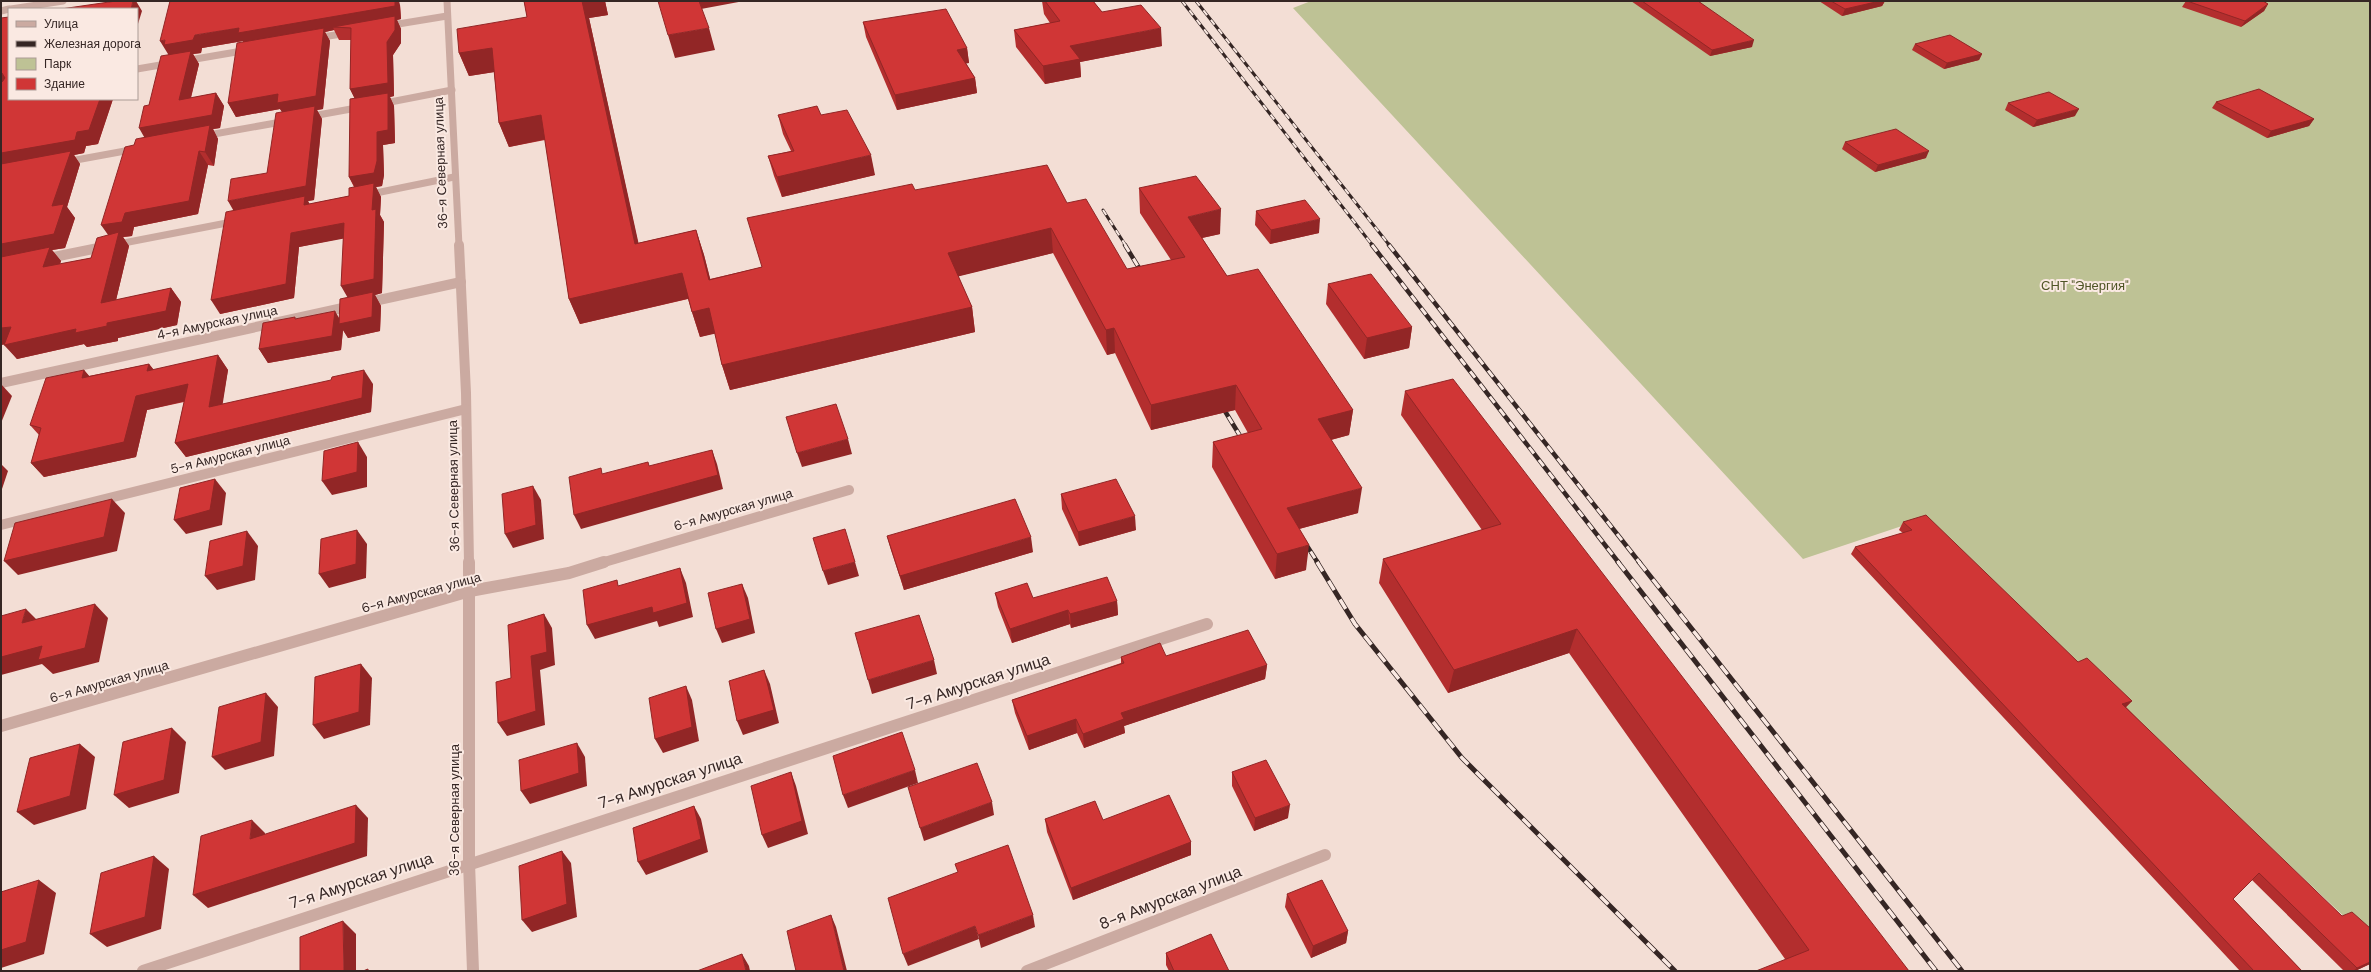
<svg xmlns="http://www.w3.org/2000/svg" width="2371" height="972" font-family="'DM Sans',sans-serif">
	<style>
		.green { fill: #bec295 }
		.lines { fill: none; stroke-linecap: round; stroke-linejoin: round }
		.minor-far2 { stroke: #cbaaa1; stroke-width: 7 }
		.minor-far1 { stroke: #cbaaa1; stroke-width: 10 }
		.minor { stroke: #cbaaa1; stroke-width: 12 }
		.rail-far2-casing { stroke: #352624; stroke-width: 3 }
		.rail-far1-casing { stroke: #352624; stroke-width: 4.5 }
		.rail-casing { stroke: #352624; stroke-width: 5 }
		.rail-far2 { stroke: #fae9e2; stroke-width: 2; stroke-dasharray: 6; stroke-linecap: butt }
		.rail-far1 { stroke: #fae9e2; stroke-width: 3; stroke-dasharray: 8; stroke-linecap: butt }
		.rail { stroke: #fae9e2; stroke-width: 3.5; stroke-dasharray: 11; stroke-linecap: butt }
		.wall { fill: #b32e2e; fill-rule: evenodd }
		.shaded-wall { fill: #922626 }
		.building { fill: #d03636; stroke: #922626 }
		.labels { text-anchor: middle; stroke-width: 4; stroke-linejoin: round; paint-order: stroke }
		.street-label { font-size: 13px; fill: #352624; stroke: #fae9e2 }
		.park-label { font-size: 13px; fill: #4f5526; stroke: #fae9e2 }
		.near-street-label { font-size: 16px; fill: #352624; stroke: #fae9e2 }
	</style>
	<rect width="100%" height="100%" fill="#f3ded5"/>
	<path class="green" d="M1311 1H2370V941L1923 519 1803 559 1293 8Z"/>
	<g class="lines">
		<g class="minor-far2">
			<path d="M447 1 459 246"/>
			<path d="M11 9 63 1"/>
			<path d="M1 11 9 9"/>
			<path d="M386 26 447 16"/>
			<path d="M315 38 349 33"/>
			<path d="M137 69 248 50"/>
			<path d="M380 104 452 90"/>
			<path d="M307 117 362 107"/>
			<path d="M203 136 287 121"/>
			<path d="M65 162 136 149"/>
			<path d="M366 195 454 177"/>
			<path d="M108 246 237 221"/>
		</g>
		<g class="minor-far1">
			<path d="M459 245 466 393 469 563"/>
			<path d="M44 259 113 245"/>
			<path d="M1 383 461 282"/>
			<path d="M1 525 466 409"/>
			<path d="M601 563 849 490"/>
		</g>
		<g class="minor">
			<path d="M469 562V863L473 971"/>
			<path d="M1 726 470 591 569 573 604 562"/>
			<path d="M143 971 1207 624"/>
			<path d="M1027 971 1325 855"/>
		</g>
		<defs>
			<g id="rail-far2">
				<path d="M1182 1 1373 246"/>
				<path d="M1196 1 1390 246"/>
				<path d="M1103 210 1126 246"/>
			</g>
			<g id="rail-far1">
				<path d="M1125 245 1144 276"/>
				<path d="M1372 245 1619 563"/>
				<path d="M1389 245 1640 563"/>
				<path d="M1220 403 1245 444"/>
				<path d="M1302 538 1318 563"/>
			</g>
			<g id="rail">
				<path d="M1317 562 1355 624 1462 758 1675 971"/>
				<path d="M1618 562 1936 971"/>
				<path d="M1639 562 1962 971"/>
			</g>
		</defs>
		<use href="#rail-far2" class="rail-far2-casing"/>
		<use href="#rail-far1" class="rail-far1-casing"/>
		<use href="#rail" class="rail-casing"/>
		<use href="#rail-far2" class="rail-far2"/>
		<use href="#rail-far1" class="rail-far1"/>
		<use href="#rail" class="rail"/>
	</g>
	<g class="wall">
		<path d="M524 1H605L608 15 589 18 638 243 696 230 704 255 710 279 762 267 915 190 1067 203 1127 269 1171 260 1140 213 1139 188 1220 234 1202 238 1227 276 1353 410 1349 435 1331 440 1358 513 1299 529 1306 570 1275 579 1212 467 1213 442 1248 433 1235 410 1151 430 1115 353 1107 355 1053 253 958 276 972 307 975 332 730 390 722 365 715 333 700 337 692 312 688 299 580 324 569 299 545 140 509 147 499 123 494 72 469 76 459 53 527 17Z"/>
		<path d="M1042 1H1093L1102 12 1162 46 1080 62 1081 77 1045 84 1016 47 1014 30 1050 23 1044 14Z"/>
		<path d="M1631 1H1698L1752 47 1710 56Z"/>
		<path d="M1819 1H1885L1882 6 1842 16Z"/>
		<path d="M2186 1H2263L2268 4 2264 11 2241 27 2182 7Z"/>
		<path d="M400 5 401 19 397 20 401 29V43L393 55 394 96 390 97 394 106 395 143 383 145 384 175 382 186 376 187 381 197 380 215 384 222 382 293 375 295 381 306 380 331 348 338 343 330 341 350 268 363 259 349 296 319 339 318 348 297 343 238 299 247 294 298 220 314 233 210 267 173 282 112 280 109 236 117 228 103 243 41 202 48 201 53 193 54 199 64 191 98 216 93 224 106 220 128 213 129 218 139 214 166 208 165 198 214 134 227 132 236 123 237 129 246 116 300 171 288 181 302 177 325 118 338V341L87 347 84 344 17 359 5 344 1 345V18L9 99H113L98 144 86 146 84 153 74 155 80 164 67 207 75 218 65 248 52 250 61 261 60 264 91 258 108 235 134 145 145 137 149 105 169 54ZM334 30 339 40H351L350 89 355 99 349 177 354 187 349 196 309 204 308 201 314 200 322 119 317 110 323 109 330 41 325 32Z"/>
		<path d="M863 22 967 48 969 63H966L975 78 977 93 897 110 866 37Z"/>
		<path d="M1915 44 1982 54 1979 60 1944 69 1912 50Z"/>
		<path d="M2216 102 2314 119 2309 126 2267 138 2212 108Z"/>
		<path d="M2008 103 2075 116 2033 127 2005 110Z"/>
		<path d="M778 115H821L875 175 782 197 774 176 768 156 791 151 783 134Z"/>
		<path d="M1845 142 1926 158 1875 172 1842 149Z"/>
		<path d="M1256 211 1319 233 1270 244 1255 225Z"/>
		<path d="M1328 284 1412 327 1409 348 1364 359 1326 304Z"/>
		<path d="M218 355 228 370 222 404 373 384 371 412 186 457 175 443 184 402 147 410 136 457 44 477 31 463 39 435 30 425 84 370 89 376 149 364 154 370Z"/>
		<path d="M1405 391 1909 971 1785 959 1569 653 1448 693 1379 583 1383 559 1482 530 1401 415Z"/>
		<path d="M1061 494 1136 530 1079 546 1062 509Z"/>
		<path d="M1903 522 2078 662 2132 701 2126 707 2370 964 2355 971H2344L2252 880 2233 899 2302 971H2240L1851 554 1855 547 1903 533 1899 530Z"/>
		<path d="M887 536 1033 552 904 590 891 550Z"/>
		<path d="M995 593 1033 598 1117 601 1118 615 1071 628 1070 624 1012 643 998 607Z"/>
		<path d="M1166 656 1267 665 1265 679 1124 726 1125 733 1084 748 1077 733 1029 750 1015 713 1012 700 1121 663V657Z"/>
		<path d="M1232 772 1288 818 1254 831 1232 786Z"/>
		<path d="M1045 819 1103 820 1191 842V855L1073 900 1047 832Z"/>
		<path d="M1287 894 1348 931 1346 943 1311 958 1285 907Z"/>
		<path d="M1166 953 1229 971H1169L1166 965Z"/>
	</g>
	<g class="shaded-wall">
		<path d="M133 1H136L142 11 137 27V9H131Z"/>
		<path d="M395 1H399L400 5 401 19 397 20 401 29V43L393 55 394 96 390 97 394 106 395 143 383 145 384 175 382 186 376 187 381 197 380 215 384 222 382 293 375 295 381 306 380 331 348 338 343 330 341 350 268 363 259 349 335 311 342 323 349 300 341 286 357 191 349 177 357 103 350 89 387 42 395 30 333 27 334 30 325 32 330 41 323 109 317 110 322 119 314 200 308 201 313 210 236 215 228 201 306 186 285 116 280 109 236 117 228 103 278 94 316 96 245 45 243 41 202 48 201 53 193 54 199 64 187 113 179 100 168 54 160 41Z"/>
		<path d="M582 1H605L608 15 589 18 644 268 635 244Z"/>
		<path d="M698 1H744L701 9Z"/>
		<path d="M1880 1H1885L1882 6 1842 16 1845 9Z"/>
		<path d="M2268 4 2264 11 2241 27 2245 21Z"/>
		<path d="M709 28 715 50 675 58 668 35Z"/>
		<path d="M1161 28 1162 46 1080 62 1081 77 1045 84 1043 66 1070 46Z"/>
		<path d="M1754 40 1752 47 1710 56 1712 50Z"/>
		<path d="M492 48 501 71 469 76 459 53Z"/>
		<path d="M967 48 969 63 959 65 957 50Z"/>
		<path d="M1982 54 1979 60 1944 69 1947 63Z"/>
		<path d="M2 73 9 83 1 88V74Z"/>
		<path d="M975 78 977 93 897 110 895 95Z"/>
		<path d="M216 93 224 106 220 128 213 129 218 139 214 166 205 152 147 142 139 128Z"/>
		<path d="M100 99H113L98 144 86 146 84 153 74 155 80 164 67 207 75 218 65 248 52 250 61 261 54 281 1 261V153L77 132Z"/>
		<path d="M2079 109 2075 116 2033 127 2037 120Z"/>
		<path d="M541 115 551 138 509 147 499 123Z"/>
		<path d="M2314 119 2309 126 2267 138 2271 131Z"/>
		<path d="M199 151 208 165 198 214 134 227 132 236 123 237 129 246 112 317 101 303 111 239 101 225 125 213Z"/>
		<path d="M1929 151 1926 158 1875 172 1878 165Z"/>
		<path d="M871 155 875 175 782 197 777 177Z"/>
		<path d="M1221 209 1220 234 1188 241V217Z"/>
		<path d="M1320 219 1319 233 1270 244 1271 230Z"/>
		<path d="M344 223 352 237 299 247 294 298 220 314 211 300 291 233Z"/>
		<path d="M1051 228 1053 253 952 278 948 253Z"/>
		<path d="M696 230 704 255 717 305 709 280Z"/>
		<path d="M682 273 691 298 580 324 569 299Z"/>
		<path d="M171 288 181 302 177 325 118 338V341L87 347 84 344 17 359 4 345 76 329 107 323Z"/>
		<path d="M972 307 975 332 730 390 722 365Z"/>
		<path d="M709 308 718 333 700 337 692 312Z"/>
		<path d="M11 327 22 341 1 345V328Z"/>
		<path d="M1412 327 1409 348 1364 359 1367 338Z"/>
		<path d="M1114 328 1115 353 1107 355 1106 330Z"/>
		<path d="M218 355 228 370 220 421 209 407Z"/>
		<path d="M149 364 160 378 147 371Z"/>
		<path d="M84 370 96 384 82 378Z"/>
		<path d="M364 370 373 384 371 412 186 457 175 443Z"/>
		<path d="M1 384 12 396 1 423Z"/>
		<path d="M188 384 198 398 147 410 136 457 44 477 31 463 136 396Z"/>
		<path d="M1236 385 1235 410 1151 430V405Z"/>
		<path d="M1353 410 1349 435 1315 444 1318 419Z"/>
		<path d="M848 439 852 454 802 467 797 453Z"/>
		<path d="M358 442 367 457V487L332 495 322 481Z"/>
		<path d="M712 450 717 464 723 489 581 529 574 515Z"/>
		<path d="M1 464 8 471 1 492Z"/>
		<path d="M215 479 226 493 222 525 186 534 174 520Z"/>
		<path d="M533 486 541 500 544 539 513 548 505 534Z"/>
		<path d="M1362 488 1358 513 1284 533 1287 508Z"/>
		<path d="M112 499 125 513 117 551 18 575 4 561Z"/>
		<path d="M1135 516 1136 530 1079 546 1078 532Z"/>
		<path d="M357 530 367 544 366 578 329 588 319 574Z"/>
		<path d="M247 531 258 546 255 580 217 590 205 576Z"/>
		<path d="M1031 537 1033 552 904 590 900 576Z"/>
		<path d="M1309 545 1306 570 1275 579 1277 554Z"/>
		<path d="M855 562 859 576 828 585 823 571Z"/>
		<path d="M680 568 686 583 693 617 659 627 657 621 595 639 587 625Z"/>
		<path d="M742 584 748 598 755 633 722 643 716 629Z"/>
		<path d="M1117 601 1118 615 1071 628 1070 614Z"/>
		<path d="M95 604 108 618 99 662 53 674 42 664 1 675V657Z"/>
		<path d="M26 609 40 623H22Z"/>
		<path d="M1068 610 1070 624 1012 643 1010 629Z"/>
		<path d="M544 614 552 628 555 665 540 670 545 725 507 736 498 723 531 656Z"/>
		<path d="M1577 629 1569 653 1448 693 1454 670Z"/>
		<path d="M934 660 937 674 872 694 868 680Z"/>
		<path d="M361 664 372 678 370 725 324 739 313 725Z"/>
		<path d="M1267 665 1265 679 1124 726 1125 733 1084 748 1083 734 1121 713Z"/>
		<path d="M764 670 770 684 779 723 743 735 737 721Z"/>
		<path d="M686 686 692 700 699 741 663 753 655 739Z"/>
		<path d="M266 693 278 707 274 756 225 770 212 757Z"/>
		<path d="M2132 701 2125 708 2122 704Z"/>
		<path d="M1076 719 1077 733 1029 750 1027 736Z"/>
		<path d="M172 728 186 742 179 793 129 808 114 795Z"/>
		<path d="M577 743 585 757 587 786 530 804 521 791Z"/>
		<path d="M80 744 95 757 86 809 34 825 17 812Z"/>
		<path d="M915 770 918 783 848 808 843 795Z"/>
		<path d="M791 772 796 786 808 834 768 848 762 835Z"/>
		<path d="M992 802 994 815 924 841 920 828Z"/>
		<path d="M356 805 368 818 367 856 208 908 193 895Z"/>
		<path d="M1290 805 1288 818 1254 831 1255 818Z"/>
		<path d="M694 806 701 819 708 852 646 875 638 862Z"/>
		<path d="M252 820 265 833 264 852 250 839Z"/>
		<path d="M1191 842V855L1073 900 1071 888Z"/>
		<path d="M562 851 571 863 577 917 532 932 522 920Z"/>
		<path d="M154 856 169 869 161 929 107 947 90 934Z"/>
		<path d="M39 880 56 893 44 954 1 968V950Z"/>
		<path d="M831 915 836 927 847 971H844Z"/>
		<path d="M1033 915 1035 927 981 948 978 935Z"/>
		<path d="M343 921 356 934V971H344Z"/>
		<path d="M975 926 979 939 908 966 903 954Z"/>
		<path d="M1348 931 1346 943 1311 958 1313 946Z"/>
		<path d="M742 954 749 966 750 971H746Z"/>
		<path d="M2370 962V964L2355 971H2353L2357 968Z"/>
	</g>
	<g class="building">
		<path d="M116 1H133L131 9H61Z"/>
		<path d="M170 1H395V6L238 33 239 28 195 35 193 40 164 45 165 40 160 41Z"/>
		<path d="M524 1H582L635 244 696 230 709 280 762 267 747 218 912 184 915 190 1047 165 1067 203 1086 199 1127 269 1185 257 1139 188 1196 176 1221 209 1188 217 1227 276 1258 269 1353 410 1318 419 1362 488 1287 508 1309 545 1277 554 1213 442 1262 429 1236 385 1151 405 1114 328 1106 330 1051 228 948 253 972 307 722 365 709 308 692 312 682 273 569 299 541 115 499 123 492 48 459 53 457 29 527 17Z"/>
		<path d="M658 1H699L709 28 668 35Z"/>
		<path d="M1045 1H1093L1102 12 1141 5 1161 28 1070 46 1080 59 1043 66 1014 30 1060 21Z"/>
		<path d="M1642 1H1698L1754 40 1712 50Z"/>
		<path d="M1831 1H1880L1845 9Z"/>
		<path d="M2187 1H2263L2268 4 2245 21Z"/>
		<path d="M946 9 967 48 957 50 975 78 895 95 863 22Z"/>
		<path d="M395 16V30L387 42 388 83 350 89 351 28 333 27Z"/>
		<path d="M9 17V99H100L89 130 77 132 75 140 1 153V82H2L5 78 2 73 1 74V18Z"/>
		<path d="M324 28 316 96 277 103 278 94 228 103 237 43Z"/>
		<path d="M1950 35 1982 54 1947 63 1915 44Z"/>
		<path d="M191 51 179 100 216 93 212 115 139 128 144 106 149 105 161 56Z"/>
		<path d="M2259 89 2314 119 2271 131 2216 102Z"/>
		<path d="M2049 92 2079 109 2037 120 2008 103Z"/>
		<path d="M388 93V130L377 132V161L374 173 349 177 350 99Z"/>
		<path d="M315 106 306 186 228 201 231 179 267 173 276 113Z"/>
		<path d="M817 106 821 115 847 110 871 155 777 177 768 156 794 151 778 115Z"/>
		<path d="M210 125 205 152 199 151 189 201 125 213 122 222 101 225 125 147 134 145 136 139Z"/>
		<path d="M1896 129 1929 151 1878 165 1845 142Z"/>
		<path d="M71 151 52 206 64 204 54 234 1 244V164Z"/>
		<path d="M374 183 372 210 376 209 374 279 341 286 344 223 291 233 286 284 211 300 226 212 305 196 304 205 349 196V188Z"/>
		<path d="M1305 200 1320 219 1271 230 1256 211Z"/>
		<path d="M119 232 101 303 171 288 166 311 107 323V326L75 333 76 329 4 345 11 327 1 328V257L50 247 43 267 91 258 97 238Z"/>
		<path d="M1371 274 1412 327 1367 338 1328 284Z"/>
		<path d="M373 292 372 317 339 324 340 299Z"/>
		<path d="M335 311 332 336 259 349 263 323 295 317V319Z"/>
		<path d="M218 355 209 407 331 380 332 377 364 370 362 398 175 443 188 384 136 396 124 442 31 463 41 428 30 425 46 378 84 370 82 378 149 364 147 371Z"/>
		<path d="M1453 379 1909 971H1756L1809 950 1577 629 1454 670 1383 559 1501 524 1405 391Z"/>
		<path d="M836 404 848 439 797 453 786 417Z"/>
		<path d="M358 442 357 472 322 481 324 451Z"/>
		<path d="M712 450 718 475 574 515 569 477 601 468 602 474 648 462 649 466Z"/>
		<path d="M215 479 210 510 174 520 180 488Z"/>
		<path d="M1116 479 1135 516 1078 532 1061 494Z"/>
		<path d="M533 486 536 525 505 534 502 494Z"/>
		<path d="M112 499 104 537 4 561 15 523Z"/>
		<path d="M1015 499 1031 537 900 576 887 536Z"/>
		<path d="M1926 515 2078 662 2087 658 2132 701 2122 704 2342 916 2352 912 2370 928V962L2357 968 2259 873 2233 899 2302 971H2254L1855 547 1912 530 1903 522Z"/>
		<path d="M845 529 855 562 823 571 813 538Z"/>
		<path d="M357 530 356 564 319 574 321 539Z"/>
		<path d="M247 531 243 566 205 576 210 541Z"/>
		<path d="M680 568 687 603 653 613 652 607 587 625 583 590 617 580 618 586Z"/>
		<path d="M1107 577 1117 601 1070 614 1068 610 1010 629 995 593 1027 583 1033 598Z"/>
		<path d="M742 584 750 619 716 629 708 593Z"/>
		<path d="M95 604 85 648 38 660 42 646 1 657V616L26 609 22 623Z"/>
		<path d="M544 614 547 652 531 656 536 711 498 723 496 682 511 678 508 625Z"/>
		<path d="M919 615 934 660 868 680 855 633Z"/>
		<path d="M1248 630 1267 665 1121 713 1124 719 1083 734 1076 719 1027 736 1012 700 1124 663 1121 657 1160 643 1166 656Z"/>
		<path d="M361 664 359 712 313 725 315 677Z"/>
		<path d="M764 670 774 710 737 721 729 681Z"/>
		<path d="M686 686 692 727 655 739 649 698Z"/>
		<path d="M266 693 261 742 212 757 219 707Z"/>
		<path d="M172 728 164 780 114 795 123 742Z"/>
		<path d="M902 732 915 770 843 795 833 756Z"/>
		<path d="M577 743 579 773 521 791 519 760Z"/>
		<path d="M80 744 70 796 17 812 30 758Z"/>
		<path d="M1266 760 1290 805 1255 818 1232 772Z"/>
		<path d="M977 763 992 802 920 828 908 787Z"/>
		<path d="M791 772 802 821 762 835 751 786Z"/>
		<path d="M1169 795 1191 842 1071 888 1045 819 1095 801 1103 820Z"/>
		<path d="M356 805 355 843 193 895 201 836 252 820 250 839Z"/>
		<path d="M694 806 701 839 638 862 633 828Z"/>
		<path d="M1008 845 1033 915 978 935 975 926 903 954 888 898 958 872 955 864Z"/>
		<path d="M562 851 567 904 522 920 519 866Z"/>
		<path d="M154 856 145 917 90 934 101 873Z"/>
		<path d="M39 880 26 942 1 950V892Z"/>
		<path d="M1322 880 1348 931 1313 946 1287 894Z"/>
		<path d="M831 915 844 971H796L787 931Z"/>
		<path d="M343 921 344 971H300V937Z"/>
		<path d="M1211 934 1229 971H1174L1166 953Z"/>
		<path d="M742 954 746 971H697Z"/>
		<path d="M368 969V971H363Z"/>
	</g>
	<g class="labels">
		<g class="street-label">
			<text transform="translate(440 163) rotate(-92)" y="5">36-я Северная улица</text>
			<text transform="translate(217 322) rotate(-12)" y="5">4-я Амурская улица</text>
			<text transform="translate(230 454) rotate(-14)" y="5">5-я Амурская улица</text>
			<text transform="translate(453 486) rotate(-91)" y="5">36-я Северная улица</text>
			<text transform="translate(733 509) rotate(-16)" y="5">6-я Амурская улица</text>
			<text transform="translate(421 592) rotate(-15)" y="5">6-я Амурская улица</text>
			<text transform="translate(109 681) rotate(-16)" y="5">6-я Амурская улица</text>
			<text transform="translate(454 810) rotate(-90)" y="5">36-я Северная улица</text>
		</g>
		<g class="park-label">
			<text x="2085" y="290">СНТ "Энергия"</text>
		</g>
		<g class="near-street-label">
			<text transform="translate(978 681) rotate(-18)" y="6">7-я Амурская улица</text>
			<text transform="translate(670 780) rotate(-18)" y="6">7-я Амурская улица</text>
			<text transform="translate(361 880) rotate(-18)" y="6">7-я Амурская улица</text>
			<text transform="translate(1170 897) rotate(-21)" y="6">8-я Амурская улица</text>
		</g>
	</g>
	<rect width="2371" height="972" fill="none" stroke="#352624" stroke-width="4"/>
	<rect x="8" y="8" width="130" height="92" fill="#fae9e2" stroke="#ab9b96"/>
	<rect x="16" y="21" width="20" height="6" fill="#cbaaa1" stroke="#ab9b96"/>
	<text x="44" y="28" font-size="12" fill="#352624">Улица</text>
	<rect x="16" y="41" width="20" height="6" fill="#352624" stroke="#ab9b96"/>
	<text x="44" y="48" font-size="12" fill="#352624">Железная дорога</text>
	<rect x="16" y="58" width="20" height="12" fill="#bec295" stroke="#ab9b96"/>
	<text x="44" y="68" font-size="12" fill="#352624">Парк</text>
	<rect x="16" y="78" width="20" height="12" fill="#d03636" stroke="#ab9b96"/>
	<text x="44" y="88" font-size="12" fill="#352624">Здание</text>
</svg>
